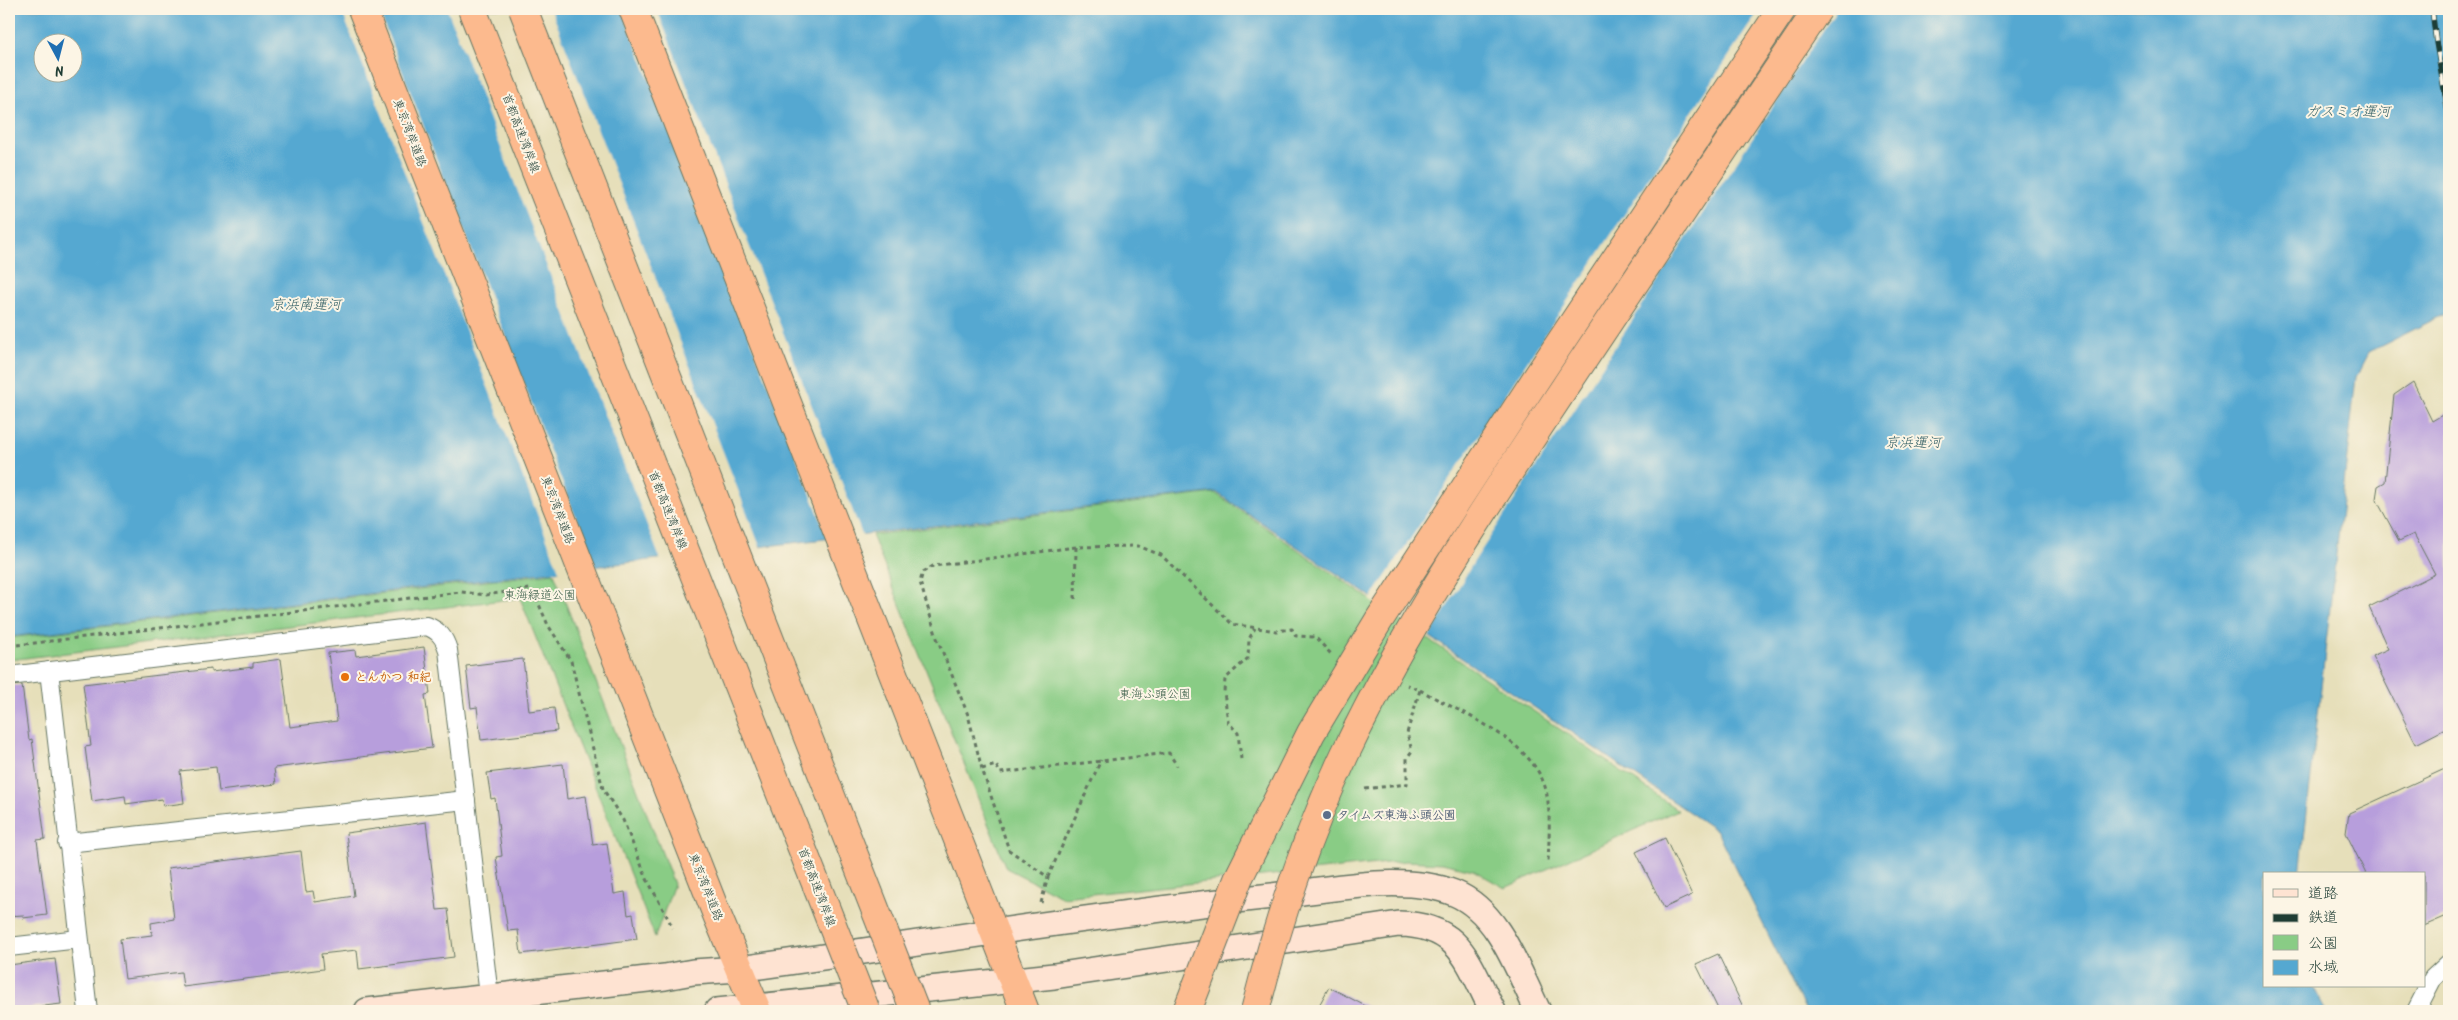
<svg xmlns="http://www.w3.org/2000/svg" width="2458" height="1020" font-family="Kalam,'Klee One',sans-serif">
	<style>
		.green { fill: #89cc85; stroke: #54845c }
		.water { fill: #55a8d1; stroke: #3a7282; fill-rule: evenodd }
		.pier { fill: #e6dfba }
		.building { fill: #b79edc }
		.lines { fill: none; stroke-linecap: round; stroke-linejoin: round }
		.street-casing { stroke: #657663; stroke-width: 20 }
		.secondary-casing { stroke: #657663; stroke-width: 28 }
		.highway-casing { stroke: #657663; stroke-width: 30 }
		.path { stroke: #657663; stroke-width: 3; stroke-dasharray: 4 4; stroke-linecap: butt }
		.street { stroke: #fff; stroke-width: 18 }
		.secondary { stroke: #fee3d2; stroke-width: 25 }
		.highway { stroke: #fcba8e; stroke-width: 28 }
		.rail-casing { stroke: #1f3d34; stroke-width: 5.5 }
		.rail { stroke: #fcf5e5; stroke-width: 4; stroke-dasharray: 11; stroke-linecap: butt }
		.highway-bridge-casing { stroke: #657663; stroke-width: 30; stroke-linecap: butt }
		.highway-bridge { stroke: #fcba8e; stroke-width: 28 }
		.food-dot { fill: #e8710a; stroke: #fcf5e5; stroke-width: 2 }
		.service-dot { fill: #5c6f8a; stroke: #fcf5e5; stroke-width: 2 }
		.labels { text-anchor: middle; stroke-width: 4; stroke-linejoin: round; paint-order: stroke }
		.street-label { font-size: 12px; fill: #1f3d34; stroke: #fcf5e5 }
		.park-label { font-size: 12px; fill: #345a44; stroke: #fcf5e5 }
		.food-label { font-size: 12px; font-weight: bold; fill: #c56008; stroke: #fcf5e5; text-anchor: start }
		.service-label { font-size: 12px; font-weight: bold; fill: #4e5e75; stroke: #fcf5e5; text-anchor: start }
		.water-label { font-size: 14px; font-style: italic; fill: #2f5d63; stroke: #fcf5e5 }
	</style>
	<rect width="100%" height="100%" fill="#fcf5e5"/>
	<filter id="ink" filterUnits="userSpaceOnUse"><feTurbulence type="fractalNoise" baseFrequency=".02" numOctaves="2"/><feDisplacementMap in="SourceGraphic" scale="10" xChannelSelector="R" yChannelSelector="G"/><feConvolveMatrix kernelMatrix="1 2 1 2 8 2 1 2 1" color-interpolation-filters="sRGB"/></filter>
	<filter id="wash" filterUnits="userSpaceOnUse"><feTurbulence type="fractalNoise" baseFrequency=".0096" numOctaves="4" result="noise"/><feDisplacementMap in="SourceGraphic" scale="20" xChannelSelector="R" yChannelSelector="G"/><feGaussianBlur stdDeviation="1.12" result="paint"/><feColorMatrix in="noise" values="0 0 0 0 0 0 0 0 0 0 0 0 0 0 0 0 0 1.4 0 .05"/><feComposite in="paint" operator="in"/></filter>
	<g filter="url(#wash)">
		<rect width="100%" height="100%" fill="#e6dfba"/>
		<g class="green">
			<path d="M1215 493 1678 810 1505 888 1473 870 1442 863 1406 861 1063 897 1006 868 872 535Z"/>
			<path d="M554 573 674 884 655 937 520 598 9 660V638Z"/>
		</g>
		<path class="water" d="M9 9H2449V312L2369 352 2356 377 2300 874H2264V986H2313L2326 1011H1806L1717 831 1216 492 9 637ZM42 42H72V72H42Z"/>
		<g class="pier">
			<path d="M341 9H378L596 569 560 573Z"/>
			<path d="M447 9H551L761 549 661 561Z"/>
			<path d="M622 9H657L863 537 829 541Z"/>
			<path d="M1760 9H1837L1475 560 1428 639 1370 600Z"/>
		</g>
		<g id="blocks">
			<g class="building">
				<path d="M2413 382 2432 421 2449 411V727L2416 744 2372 656 2388 649 2369 607 2435 574 2414 534 2399 541 2376 499 2378 486 2385 482 2394 395Z"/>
				<path d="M424 647 430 694 425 695 432 748 274 768 276 784 219 791 216 767 180 771 184 803 163 806 162 799 126 804 125 796 92 801 85 747 91 746 83 684 211 669V672L253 667V663L281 659 290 727 337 721 328 653 355 650 356 656Z"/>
				<path d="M523 659 529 711 554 708 557 731 481 740 477 707 471 708 466 666Z"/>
				<path d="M22 685 29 740 32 739 45 839 37 840 47 915 23 918V915L9 916V686Z"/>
				<path d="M563 764 567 799 586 796 593 845 607 843 614 894 625 892 628 915 633 914 637 939 521 954 518 930 508 931 496 857 502 856 495 798 491 799 487 773Z"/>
				<path d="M2449 767V915L2424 926V874H2366L2346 833 2349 813Z"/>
				<path d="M426 822 437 910 448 909 454 957 359 969 357 950 321 954 323 969 183 987 181 972 125 979 120 939 152 935 151 923 174 919 168 868 301 851 306 892 313 891 315 902 354 896 346 833Z"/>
				<path d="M1665 838 1692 895 1664 908 1636 852Z"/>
				<path d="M1718 954 1745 1011H1719L1696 964Z"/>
				<path d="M55 959 61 1004 11 1010 9 965Z"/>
				<path d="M1329 987 1375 1011H1316Z"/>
			</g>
		</g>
	</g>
	<g filter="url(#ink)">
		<use href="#blocks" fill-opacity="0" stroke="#657663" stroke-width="1"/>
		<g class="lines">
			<defs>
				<g id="street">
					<path d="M49 671 88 1011"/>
					<path d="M9 676 427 626C439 631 444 637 448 650L489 996"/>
					<path d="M67 843 466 800"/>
					<path d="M9 947 79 939"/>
					<path d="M2416 1011 2433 978 2449 963"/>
				</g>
				<g id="secondary">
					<path d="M367 1011 665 977 693 972 739 969C917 944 1094 915 1272 896 1326 890 1403 873 1454 893 1499 911 1518 971 1538 1011"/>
					<path d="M717 1011 1054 976 1399 924C1461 925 1468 963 1493 1011"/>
				</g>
				<g id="highway">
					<path d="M362 9 717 915 757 1011"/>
					<path d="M633 9 1025 1011"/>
				</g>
			</defs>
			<use href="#street" class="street-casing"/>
			<use href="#secondary" class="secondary-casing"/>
			<use href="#highway" class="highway-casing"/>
			<g class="path">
				<path d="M1076 547 933 566 923 572 920 582 937 638 968 715 982 769 1009 850 1048 877 1101 760"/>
				<path d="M1075 599 1076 547 1138 546 1161 555 1232 624 1276 631 1292 629 1296 636 1315 637 1332 655"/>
				<path d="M9 646 461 592 485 595 530 589 534 593 548 625 571 661 603 789 623 820 647 879 673 928"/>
				<path d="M1420 690C1461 713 1533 740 1546 790 1551 813 1549 839 1548 862"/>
				<path d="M1241 759 1238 733 1228 722 1224 692 1225 679 1248 658 1249 639 1255 628"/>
				<path d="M982 769 996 765 1000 773 1169 753 1177 766"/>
				<path d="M1365 789 1407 784V758L1412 751 1407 733 1420 690 1407 685"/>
				<path d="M1041 903 1048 877"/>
			</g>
			<use href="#street" class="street"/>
			<use href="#secondary" class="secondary"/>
			<use href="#highway" class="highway"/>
			<defs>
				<g id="rail">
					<path d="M2432 9 2436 42 2449 118"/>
					<path d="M2446 9 2449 44"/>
				</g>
			</defs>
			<use href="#rail" class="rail-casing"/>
			<use href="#rail" class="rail"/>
			<defs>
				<g id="highway-bridge">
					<path d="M472 9 866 1011"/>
					<path d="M523 9 915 1011"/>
					<path d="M1187 1011 1239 877 1311 733 1379 620 1538 376 1782 9"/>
					<path d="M1255 1011C1277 924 1307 835 1345 754 1410 618 1496 491 1579 366 1659 247 1738 128 1818 9"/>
				</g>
			</defs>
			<use href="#highway-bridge" class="highway-bridge-casing"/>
			<use href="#highway-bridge" class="highway-bridge"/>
		</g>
	</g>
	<circle class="food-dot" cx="345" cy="677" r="5"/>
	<circle class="service-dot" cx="1327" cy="815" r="5"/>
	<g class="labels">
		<g class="street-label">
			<text transform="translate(410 133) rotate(69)" y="4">東京湾岸道路</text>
			<text transform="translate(521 133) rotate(69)" y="4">首都高速湾岸線</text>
			<text transform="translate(558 510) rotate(69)" y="4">東京湾岸道路</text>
			<text transform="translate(668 510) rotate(68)" y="4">首都高速湾岸線</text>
			<text transform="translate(706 887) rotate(68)" y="4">東京湾岸道路</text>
			<text transform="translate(817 887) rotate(69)" y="4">首都高速湾岸線</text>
		</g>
		<g class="park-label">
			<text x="540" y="599">東海緑道公園</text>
			<text x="1155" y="698">東海ふ頭公園</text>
		</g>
		<g class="food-label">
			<text x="355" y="681">とんかつ 和紀</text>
		</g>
		<g class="service-label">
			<text x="1337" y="819">タイムズ東海ふ頭公園</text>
		</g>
		<g class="water-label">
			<text x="2348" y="116">ガスミオ運河</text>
			<text x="306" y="309">京浜南運河</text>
			<text x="1913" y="447">京浜運河</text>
		</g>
	</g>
	<rect width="2458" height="1020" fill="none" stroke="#fcf5e5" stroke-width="30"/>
	<rect x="2263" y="872" width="162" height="115" fill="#fcf5e5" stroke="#a4ab9e"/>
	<rect x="2273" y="889" width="25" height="8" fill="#fee3d2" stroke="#a4ab9e"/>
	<text x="2308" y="898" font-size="15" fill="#1f3d34">道路</text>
	<rect x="2273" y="914" width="25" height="8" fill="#1f3d34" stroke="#a4ab9e"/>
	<text x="2308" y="922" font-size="15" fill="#1f3d34">鉄道</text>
	<rect x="2273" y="935" width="25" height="15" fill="#89cc85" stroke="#a4ab9e"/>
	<text x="2308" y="948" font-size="15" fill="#1f3d34">公園</text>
	<rect x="2273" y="960" width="25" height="15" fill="#55a8d1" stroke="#a4ab9e"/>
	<text x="2308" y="972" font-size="15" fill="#1f3d34">水域</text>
	<g transform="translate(58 58) rotate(173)"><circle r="24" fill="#fcf5e5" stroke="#a4ab9e"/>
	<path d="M0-4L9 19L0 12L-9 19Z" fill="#1f6fb2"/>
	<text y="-8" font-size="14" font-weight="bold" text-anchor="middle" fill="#1f3d34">N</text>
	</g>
</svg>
